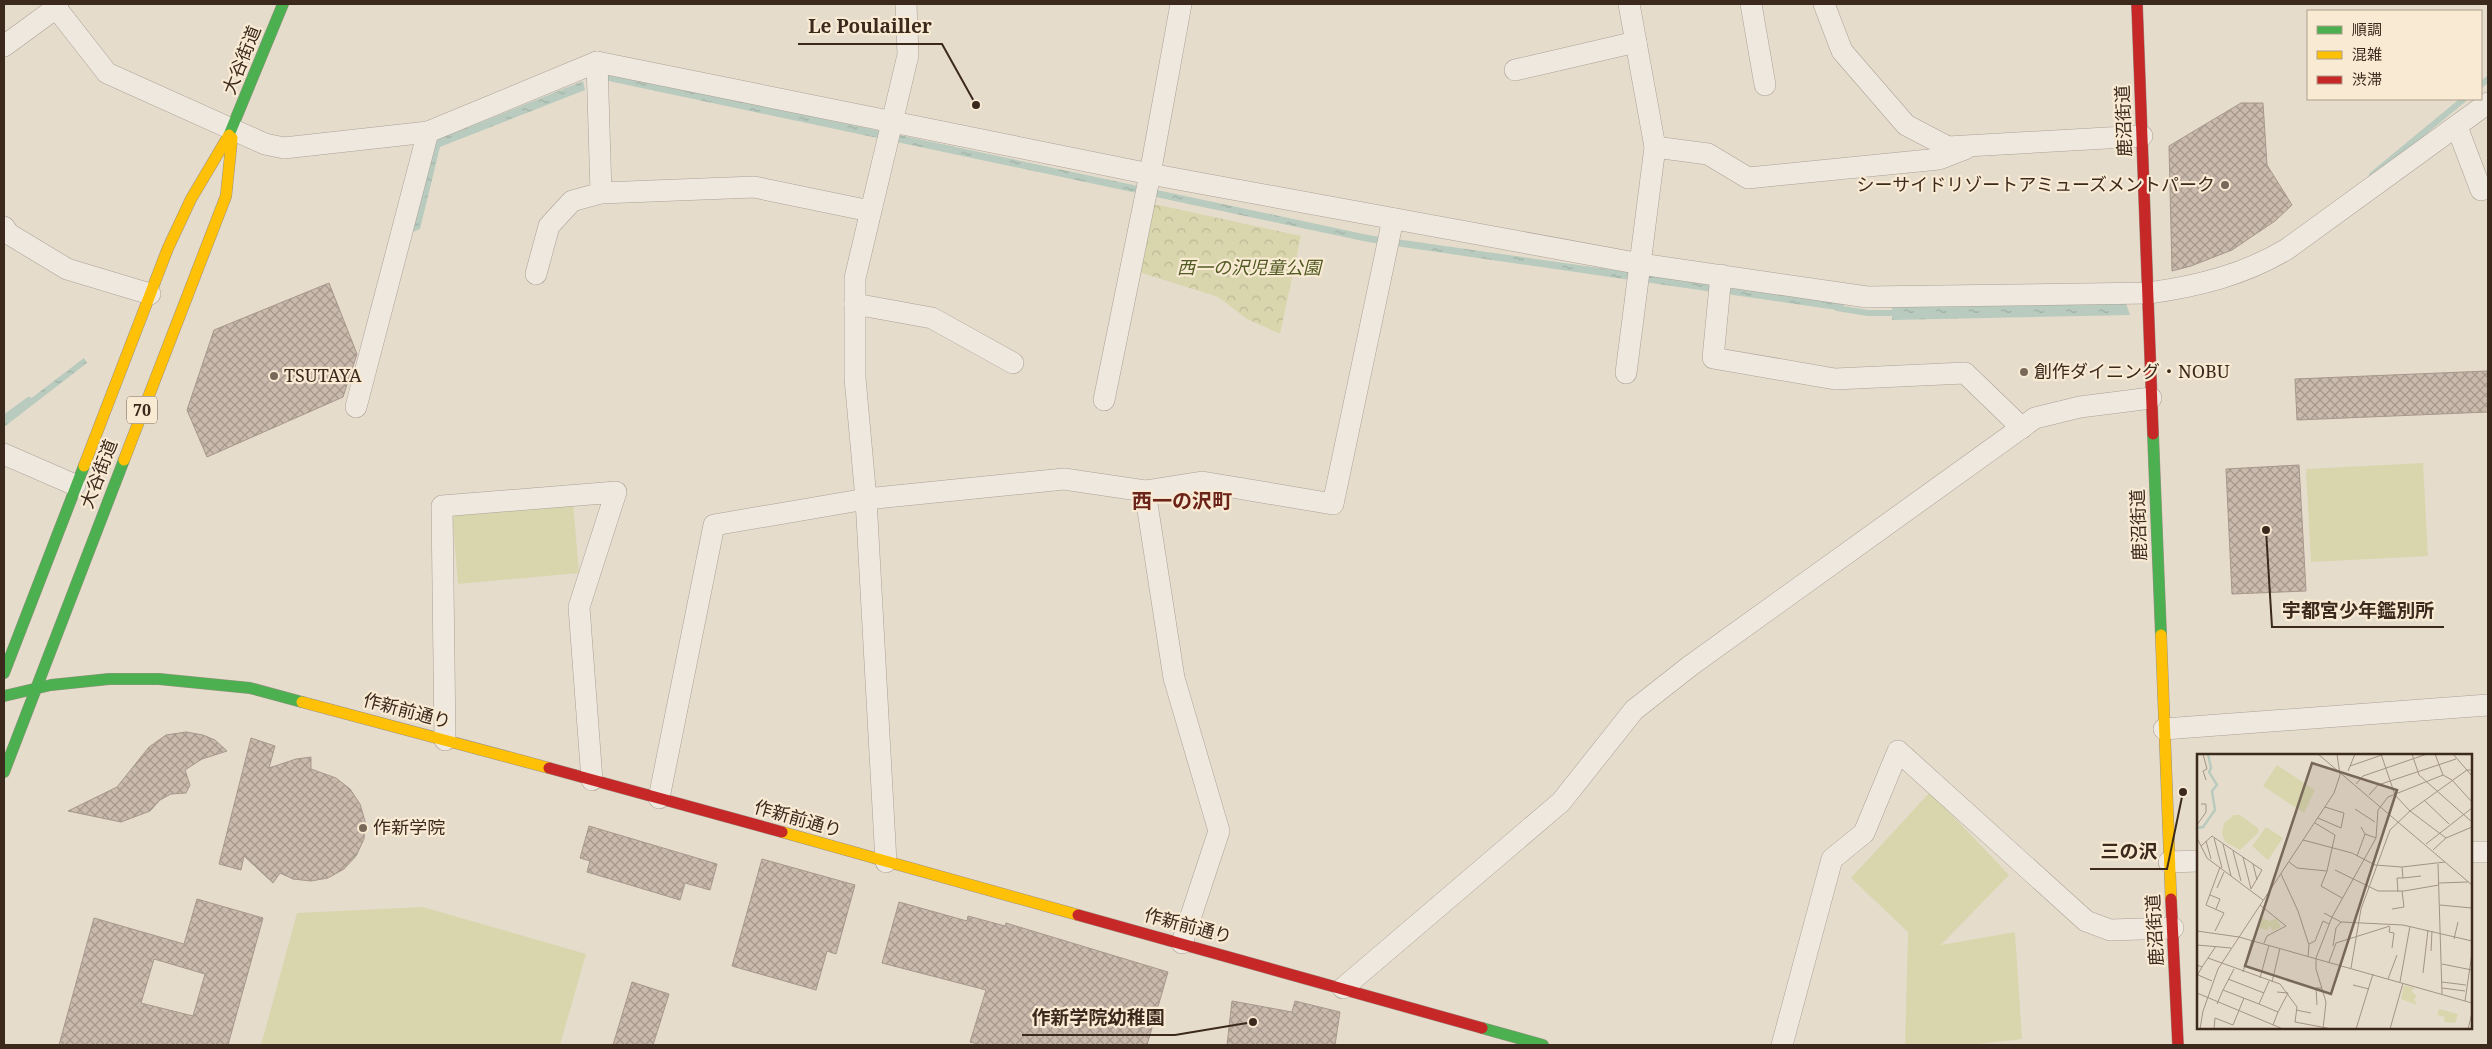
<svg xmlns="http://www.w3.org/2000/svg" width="2492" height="1049" font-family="'Noto Serif','Noto Sans JP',serif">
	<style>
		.forest { fill: url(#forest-crowns) }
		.pitch { fill: #d9d6ae }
		.water { fill: url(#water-ripples) }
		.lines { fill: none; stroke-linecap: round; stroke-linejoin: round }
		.stream { stroke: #b8cbbe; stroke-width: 6 }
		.building { fill: url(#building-cross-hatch); stroke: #a7978c; fill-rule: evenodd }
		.street-casing { stroke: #aca196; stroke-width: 22 }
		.fast-casing { stroke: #9b9186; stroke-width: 12 }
		.slow-casing { stroke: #9b9186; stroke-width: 12 }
		.jam-casing { stroke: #9b9186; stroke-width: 12 }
		.street { stroke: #eee8df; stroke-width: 21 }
		.fast { stroke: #4caf50; stroke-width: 11 }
		.slow { stroke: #ffc107; stroke-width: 11 }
		.jam { stroke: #c62828; stroke-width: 11 }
		.poi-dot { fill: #78685a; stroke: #f8ead3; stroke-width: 2 }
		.labels { text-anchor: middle; stroke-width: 4.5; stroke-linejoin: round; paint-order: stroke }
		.shield { fill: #f8ead3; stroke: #746354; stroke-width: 1 }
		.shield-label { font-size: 16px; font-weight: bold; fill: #3c291d }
		.street-label { font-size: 18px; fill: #3c291d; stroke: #f8ead3 }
		.poi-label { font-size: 18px; fill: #3c291d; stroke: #f8ead3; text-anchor: start }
		.park-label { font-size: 18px; font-style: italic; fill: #515a22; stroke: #f8ead3 }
		.quarter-label { font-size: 20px; font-weight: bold; fill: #6c2319; stroke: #f8ead3 }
		.inset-river { fill: none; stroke: #b8cbbe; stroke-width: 2.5 }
		.inset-road { fill: none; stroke: #a29486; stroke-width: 1 }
		.view { fill: #78685a; fill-opacity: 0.15; stroke: #78685a; stroke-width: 2.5 }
		.inset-edge { fill: none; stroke: #3c291d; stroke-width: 2.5 }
		.leader { fill: none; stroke: #3c291d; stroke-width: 2 }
		.callout-dot { fill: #3c291d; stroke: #f8ead3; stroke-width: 2 }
		.callout-label { font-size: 19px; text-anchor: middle; font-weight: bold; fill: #3c291d; stroke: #f8ead3; stroke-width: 4.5; stroke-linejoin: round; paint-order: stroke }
	</style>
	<defs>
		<pattern id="forest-crowns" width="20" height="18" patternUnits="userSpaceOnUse" patternTransform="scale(1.25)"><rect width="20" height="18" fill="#d9d6ae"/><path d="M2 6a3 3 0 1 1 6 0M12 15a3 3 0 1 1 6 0" fill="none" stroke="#bbb895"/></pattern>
		<pattern id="water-ripples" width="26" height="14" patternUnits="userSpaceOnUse" patternTransform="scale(1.25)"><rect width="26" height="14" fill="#b8cbbe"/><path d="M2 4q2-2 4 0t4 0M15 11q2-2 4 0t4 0" fill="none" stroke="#9faea3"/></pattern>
		<pattern id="building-cross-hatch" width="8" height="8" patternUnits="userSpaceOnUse" patternTransform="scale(1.25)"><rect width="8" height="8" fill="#cabaad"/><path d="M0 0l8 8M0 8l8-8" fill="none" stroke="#a5978c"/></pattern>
	</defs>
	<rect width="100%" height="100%" fill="#e6dccc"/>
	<path class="forest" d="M1154 204 1301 236 1280 334 1247 319 1218 297 1139 272Z"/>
	<g class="pitch">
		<path d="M2423 463 2428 556 2311 562 2306 469Z"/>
		<path d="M573 502 579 573 458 584 452 512Z"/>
		<path d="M1930 792 2009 875 1941 945 2015 932 2022 1039 1970 1045H1905L1908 932 1851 878Z"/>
		<path d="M423 907 586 954 560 1045H261L297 913Z"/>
	</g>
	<g class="water">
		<path d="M604 72 1368 235 1844 303V311L1368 242 604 80Z"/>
		<path d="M583 81 585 90 440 147 420 229 408 234 434 141Z"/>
		<path d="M2126 303 2130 315 1892 320V306Z"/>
		<path d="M84 358 87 363 4 427V419Z"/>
	</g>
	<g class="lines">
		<g class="stream">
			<path d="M2481 85 2488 79"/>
			<path d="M2372 175 2464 99"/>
			<path d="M1837 308 1868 313H1899"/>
			<path d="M4 418 29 400"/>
		</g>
	</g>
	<g class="building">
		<path d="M2241 103H2263L2267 165 2292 205 2275 221 2232 250 2191 266 2172 271 2169 146Z"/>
		<path d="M329 283 357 354 343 397 207 457 187 410 214 330Z"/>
		<path d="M2488 371V412L2297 420 2295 379Z"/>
		<path d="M2299 465 2306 591 2232 594 2226 469Z"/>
		<path d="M186 732 203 735 215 740 227 751 202 759 185 770 190 785 186 793 171 794 160 800 150 811 121 822 68 811 117 787 149 747 166 735Z"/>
		<path d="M251 738 275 746 269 768 296 759 311 757V769L336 778 350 789 360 804 365 821 364 839 356 856 344 869 328 878 311 881 293 879 280 873 273 883 244 856 241 870 219 864Z"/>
		<path d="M589 826 717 864 710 890 685 883 680 900 587 872 590 861 580 858Z"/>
		<path d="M762 859 855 885 836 954 827 951 816 990 732 966Z"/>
		<path d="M197 899 263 918 228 1045H59L94 918 184 944ZM154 959 205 974 193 1016 141 1003Z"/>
		<path d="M899 902 967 921 968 916 1005 926 1006 923 1168 972 1147 1045H982L970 1042 986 990 882 963Z"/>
		<path d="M632 982 669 994 653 1045H613Z"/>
		<path d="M1232 1001 1292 1012 1295 1001 1340 1012 1335 1045H1227Z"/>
	</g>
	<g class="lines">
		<defs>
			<g id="street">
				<path d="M53 4 107 73 265 144 284 148 428 132 597 62 1150 174 1641 264 1867 297 2149 293C2198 286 2244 275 2287 249L2488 103"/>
				<path d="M1751 4 1765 85"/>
				<path d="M1824 4 1842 51 1906 125 1948 147 2142 136"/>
				<path d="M4 46 56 8 58 4"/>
				<path d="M1515 70 1636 42"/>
				<path d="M2457 127 2481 190 2488 187"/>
				<path d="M1655 147 1708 154 1748 178 1939 159 1965 149"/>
				<path d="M601 193 754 187 870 211"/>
				<path d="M4 227 9 234 67 269 150 294"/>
				<path d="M536 274 549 226 572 201 601 193 597 62"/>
				<path d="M1721 275 1713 358 1835 379 1965 373 2022 428"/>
				<path d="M855 304 932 318 1013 363"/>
				<path d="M1626 373 1655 147 1629 4"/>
				<path d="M1104 400 1150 174 1181 4"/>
				<path d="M356 407 428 132"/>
				<path d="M4 454 75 485"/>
				<path d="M1145 491 1202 482 1333 504 1393 219"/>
				<path d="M2164 729 2488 705"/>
				<path d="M445 740 442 506 616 492 579 607 592 780"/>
				<path d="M659 798 714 525 866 499 1064 479 1145 491 1174 678 1219 831 1182 943"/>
				<path d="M2471 852H2488"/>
				<path d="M886 862 866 499 855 378V278L908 55 906 4"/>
				<path d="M2169 862 2198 861"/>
				<path d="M1343 988 1561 802 1634 710 1690 666 2035 418 2080 407 2151 398"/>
				<path d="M1782 1045 1832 859 1864 833 1898 751 2086 921 2110 930 2173 928"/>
			</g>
			<g id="fast">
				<path d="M229 135 283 4"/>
				<path d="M2153 434 2161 635"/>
				<path d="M4 673 84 466"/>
				<path d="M4 696 51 685 109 679H159L250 688 302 702"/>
				<path d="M4 772 124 460"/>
				<path d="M1482 1028 1543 1045"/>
			</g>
			<g id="slow">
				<path d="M124 460 226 196 232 138"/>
				<path d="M84 466 168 248 191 199 229 135"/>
				<path d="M2161 635 2171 899"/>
				<path d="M302 702 549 768"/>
				<path d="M782 832 1078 915"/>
			</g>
			<g id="jam">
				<path d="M2137 4 2153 434"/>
				<path d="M549 768 782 832"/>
				<path d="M2171 899 2178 1045"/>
				<path d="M1078 915 1482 1028"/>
			</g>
		</defs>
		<use href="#street" class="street-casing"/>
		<use href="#fast" class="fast-casing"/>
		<use href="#slow" class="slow-casing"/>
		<use href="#jam" class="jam-casing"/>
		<use href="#street" class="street"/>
		<use href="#fast" class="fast"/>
		<use href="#slow" class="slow"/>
		<use href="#jam" class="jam"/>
	</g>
	<g class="poi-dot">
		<circle cx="2225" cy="185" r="5"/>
		<circle cx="2024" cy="372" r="5"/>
		<circle cx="274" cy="376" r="5"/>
		<circle cx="363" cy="828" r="5"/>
	</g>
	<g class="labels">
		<rect class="shield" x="127" y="396.5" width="30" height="27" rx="4"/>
		<g class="shield-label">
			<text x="142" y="416">70</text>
		</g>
		<g class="street-label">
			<text transform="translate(242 60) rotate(-68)" y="6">大谷街道</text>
			<text transform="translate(2124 121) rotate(-92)" y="6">鹿沼街道</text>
			<text transform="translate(99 474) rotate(-69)" y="6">大谷街道</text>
			<text transform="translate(2139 525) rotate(-92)" y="6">鹿沼街道</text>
			<text transform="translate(407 711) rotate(15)" y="6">作新前通り</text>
			<text transform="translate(798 819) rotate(16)" y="6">作新前通り</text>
			<text transform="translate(1188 926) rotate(15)" y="6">作新前通り</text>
			<text transform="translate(2155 930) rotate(-93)" y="6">鹿沼街道</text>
		</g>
		<g class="poi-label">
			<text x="2215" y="191" text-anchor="end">シーサイドリゾートアミューズメントパーク</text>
			<text x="2034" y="378">創作ダイニング・NOBU</text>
			<text x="284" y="382">TSUTAYA</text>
			<text x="373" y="834">作新学院</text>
		</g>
		<g class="park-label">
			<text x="1249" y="274">西一の沢児童公園</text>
		</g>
		<g class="quarter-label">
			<text x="1182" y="508">西一の沢町</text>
		</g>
	</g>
	<g transform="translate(2197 754)">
		<rect width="275" height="275" fill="#e6dccc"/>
		<path d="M207 231 218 234 214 237 220 242 217 245 220 251 204 245Z" fill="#d9d6ae"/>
		<path d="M80 11 118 36 107 59 66 32ZM37 61H43L61 74 62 78 43 96 28 88 25 80 27 69ZM69 73 86 84 71 106 55 92ZM64 164 73 167 79 164 84 173 76 177 72 171 71 176 62 174ZM242 255 261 260 258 269 247 268 248 263 240 261Z" fill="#d9d6ae"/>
		<path class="inset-river" d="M0 74 6 73 18 56 15 37 20 31 12 18 14 14 11 0"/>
		<path class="inset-road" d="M6 0 10 15 6 17 9 26M121 0 275 131M184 0 198 41 213 57 249 84M215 0 222 21 275 68M238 0 246 21 255 26 275 48M256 0 275 22M153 12 188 0M151 17 158 0M159 30 166 22 230 0M172 41 181 31 259 5M227 46 252 70M158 55 178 68M121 64 144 74 147 59 128 53M0 71 9 58V50H4M164 73 168 80 179 84M0 84 10 104 66 146M17 84 25 114M106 86 155 99 178 111 205 113 248 108M9 87 14 105M26 90 34 122M229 90 275 54M4 92 15 82 65 116 54 135M236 96 249 84 275 73M36 97 44 127M160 102 168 80M46 103 54 135M92 108 100 114 130 117 138 81 118 69M56 110 60 126M241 110 245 240M138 116 181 137H207L242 131M130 117 124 132 145 144M84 120 101 157 112 191 111 202M206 124 224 122M242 129 271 128M20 134 27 118M201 138 200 124H206L205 113M13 141 23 145 19 155M63 151 89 172 70 182 67 189M243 151 275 154M195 155 207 153 205 137M127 159 144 168 206 171 275 187M193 173 192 178 197 179 195 194M0 177 42 183 275 249M18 177 27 159 9 151 23 113M257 185 261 168M112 190 118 187 126 167 132 170M0 191 34 194M136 192 139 174 144 168M234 197 235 177M11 204 83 230 100 253 98 268 135 275M132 208 139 189 193 172M245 210 275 216M0 211 5 213 0 222M5 213 19 192M154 214 164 155 193 76 213 57 270 16H275M37 215 26 236 62 250M46 218 55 186M226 219 231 176M1 221 15 227M63 224 72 191M31 225 67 239M191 225 200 201M72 227 62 250 81 258 76 271M75 228 83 194M203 228 213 172M245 228 269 231M156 231 172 235M245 234 268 237M80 238 91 239 81 258M0 239 86 275M268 247 275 199M20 250 26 236M120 251 119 234H125M99 256 114 259M3 275 6 257 21 215 137 39 143 21 140 0M17 275 18 264 36 271 47 244M126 275 129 248 119 215V204L135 163 179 84 181 56 191 43 246 21M159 275 176 220M193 275 206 229M271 275 275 259"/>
		<path class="view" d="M115 9 200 36 134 240 48 212Z"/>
		<rect width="275" height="275" class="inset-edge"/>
	</g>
	<path class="leader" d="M976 105L942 44H798M2266 530L2272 627H2444M2183 792L2167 869H2090M1253 1022L1175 1035H1022"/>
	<g class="callout-dot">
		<circle cx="976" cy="105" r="5"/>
		<circle cx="2266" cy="530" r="5"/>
		<circle cx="2183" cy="792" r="5"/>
		<circle cx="1253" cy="1022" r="5"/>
	</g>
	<g class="callout-label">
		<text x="870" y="33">Le Poulailler</text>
		<text x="2358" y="617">宇都宮少年鑑別所</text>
		<text x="2129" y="858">三の沢</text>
		<text x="1098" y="1024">作新学院幼稚園</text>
	</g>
	<rect width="2492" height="1049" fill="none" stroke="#3c291d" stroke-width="10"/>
	<rect x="2307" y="10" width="175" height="90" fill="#f8ead3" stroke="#ad9d8a"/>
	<rect x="2317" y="26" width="25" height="8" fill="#4caf50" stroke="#ad9d8a"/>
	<text x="2352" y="35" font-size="15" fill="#3c291d">順調</text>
	<rect x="2317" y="51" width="25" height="8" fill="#ffc107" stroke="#ad9d8a"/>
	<text x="2352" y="60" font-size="15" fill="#3c291d">混雑</text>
	<rect x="2317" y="76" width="25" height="8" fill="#c62828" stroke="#ad9d8a"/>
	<text x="2352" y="85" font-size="15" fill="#3c291d">渋滞</text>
</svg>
